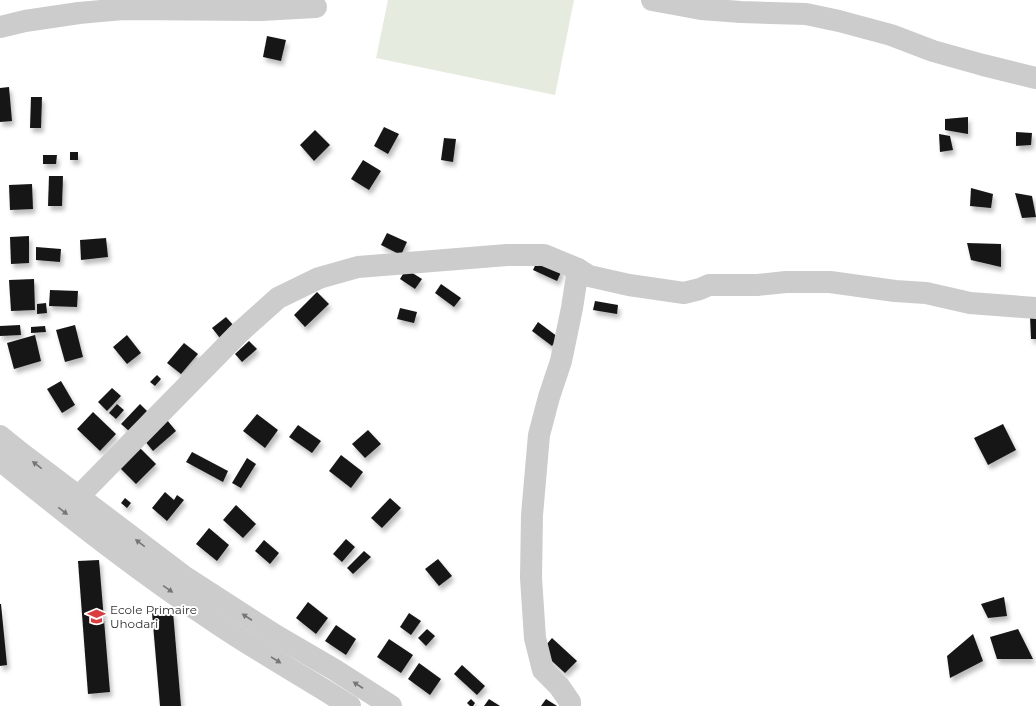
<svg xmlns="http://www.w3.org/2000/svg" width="1036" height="706" font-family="Montserrat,sans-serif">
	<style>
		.pitch { fill: #e5ebde }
		.building { fill: #161616; filter: url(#shadow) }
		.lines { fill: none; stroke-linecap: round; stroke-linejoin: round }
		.minor { stroke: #ccc; stroke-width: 22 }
		.oneway { fill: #767676 }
		.labels { text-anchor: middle; stroke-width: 4; stroke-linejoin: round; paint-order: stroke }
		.poi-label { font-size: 12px; fill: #2f2f2f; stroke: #fff; text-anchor: start }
	</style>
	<defs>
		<filter id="shadow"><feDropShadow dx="2.5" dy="4.5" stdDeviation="2" flood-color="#0004"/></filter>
	</defs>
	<rect width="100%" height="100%" fill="#fff"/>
	<path class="pitch" d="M388 0H574L555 95 376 58Z"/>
	<g class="building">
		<path d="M267 36 286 40 281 61 263 57Z"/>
		<path d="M9 87 12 121 0 122V88Z"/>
		<path d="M31 97H42L41 128H30Z"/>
		<path d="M968 117V134L945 130V119Z"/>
		<path d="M384 127 399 134 388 154 374 146Z"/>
		<path d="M315 130 330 145 314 161 300 145Z"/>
		<path d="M1016 132 1032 133 1031 145 1016 146Z"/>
		<path d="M939 134 950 136 953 150 940 152Z"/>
		<path d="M444 138 456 139 453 162 441 160Z"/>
		<rect x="70" y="152" width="8" height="8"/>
		<path d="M43 155H57L56 164H43Z"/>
		<path d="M363 160 381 171 369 190 351 179Z"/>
		<path d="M49 176H63L62 206H48Z"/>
		<path d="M32 184 33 209 10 210 9 185Z"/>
		<path d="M971 188 993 194 991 208 970 206Z"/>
		<path d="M1015 193 1032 196 1036 217 1022 218Z"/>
		<path d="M387 233 407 242 401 255 381 245Z"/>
		<path d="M29 236V263L11 264 10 237Z"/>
		<path d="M106 238 108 257 81 260 80 240Z"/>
		<path d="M967 243 1001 244V267L971 260Z"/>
		<path d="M36 247 61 249 60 262 36 260Z"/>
		<path d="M538 259 562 270 557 281 533 270Z"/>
		<path d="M406 269 422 279 415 289 400 279Z"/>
		<path d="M34 279 35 310 11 311 9 280Z"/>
		<path d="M441 284 461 298 454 307 435 293Z"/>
		<path d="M50 290 78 291 77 307 49 306Z"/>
		<path d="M317 292 329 304 305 327 294 315Z"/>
		<path d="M595 301 618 305 617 314 593 310Z"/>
		<path d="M46 303 47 313 37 314V304Z"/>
		<path d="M400 308 417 312 414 323 397 319Z"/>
		<path d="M1030 316H1036V339H1031Z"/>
		<path d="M226 317 234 326 220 338 212 328Z"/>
		<path d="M538 322 558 337 552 346 532 331Z"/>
		<path d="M20 325 21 335 0 336V326Z"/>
		<path d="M75 325 83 357 65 362 56 330Z"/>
		<path d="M45 326 46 332 31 333V327Z"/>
		<path d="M35 335 41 361 14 369 7 343Z"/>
		<path d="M127 335 141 353 127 364 113 347Z"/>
		<path d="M249 341 257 349 242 362 235 354Z"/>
		<path d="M184 343 198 354 181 374 167 363Z"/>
		<path d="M157 375 161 379 155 386 150 382Z"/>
		<path d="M61 381 75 405 62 413 47 389Z"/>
		<path d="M112 388 121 396 107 411 98 402Z"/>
		<path d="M117 404 124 410 116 419 109 413Z"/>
		<path d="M140 404 147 411 129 431 121 424Z"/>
		<path d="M93 412 116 434 100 451 77 429Z"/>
		<path d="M257 414 278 430 265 448 243 431Z"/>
		<path d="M167 420 176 431 153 451 144 440Z"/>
		<path d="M1003 424 1016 450 988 465 974 438Z"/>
		<path d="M298 425 321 441 312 453 289 437Z"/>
		<path d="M368 430 381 444 365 458 352 444Z"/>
		<path d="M137 445 156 464 136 484 117 465Z"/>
		<path d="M192 452 228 471 223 482 186 462Z"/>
		<path d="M341 455 363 472 351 488 329 471Z"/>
		<path d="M247 458 256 464 241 488 232 483Z"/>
		<path d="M165 492 174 500 177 495 184 500 167 521 152 508Z"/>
		<path d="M125 498 131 503 127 508 121 503Z"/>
		<path d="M390 498 401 508 382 528 371 518Z"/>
		<path d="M236 505 256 524 243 538 223 520Z"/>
		<path d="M209 528 229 545 217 561 196 544Z"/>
		<path d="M346 539 355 547 342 562 333 554Z"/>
		<path d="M264 540 279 553 270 564 255 551Z"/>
		<path d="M364 551 371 557 353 574 347 568Z"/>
		<path d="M438 559 452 576 439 586 425 569Z"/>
		<path d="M99 560 110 692 88 694 78 561Z"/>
		<path d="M1004 597 1007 616 988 618 981 604Z"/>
		<path d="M308 602 328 618 316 634 296 618Z"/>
		<path d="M0 604H1L7 665 0 666Z"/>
		<path d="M173 612 181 706H160L152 613Z"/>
		<path d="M409 613 421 621 411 635 400 627Z"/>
		<path d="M336 625 356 639 346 655 325 641Z"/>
		<path d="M427 629 435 636 426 646 418 638Z"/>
		<path d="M1018 629 1033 659H997L990 637Z"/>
		<path d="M973 634 983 661 950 678 947 656Z"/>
		<path d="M552 638 577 661 565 673 541 651Z"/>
		<path d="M389 639 413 655 401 673 377 657Z"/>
		<path d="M419 663 441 679 430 695 408 679Z"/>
		<path d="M462 665 485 686 477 695 454 674Z"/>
		<path d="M471 699 475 703 473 706H470L467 703Z"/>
		<path d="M489 699 500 706H484Z"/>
		<path d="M546 699 557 706H541Z"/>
	</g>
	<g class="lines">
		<g class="minor">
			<path d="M652 0 701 9 741 12 806 14 839 21 891 35 933 51 983 65 1036 78"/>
			<path d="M0 27 25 21 79 13 123 9 261 10 316 7"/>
			<path d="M0 436 21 453 185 577 275 635 335 670 391 706"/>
			<path d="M0 460C71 518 142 574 218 624 261 653 306 678 350 706"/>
			<path d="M79 496 240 332 278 298 319 278 358 267 507 255H544L578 269 589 276 629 285 684 293 700 289 709 285H757L786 282H830L895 291 926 293 970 303 1036 308"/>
			<path d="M570 706V702L559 686 543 670 535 638 531 578 532 515 539 435 549 397 561 361 572 308 578 269"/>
		</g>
	</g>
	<defs><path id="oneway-solid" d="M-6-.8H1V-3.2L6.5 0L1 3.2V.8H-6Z"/></defs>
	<g class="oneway">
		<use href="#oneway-solid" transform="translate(37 465) rotate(-143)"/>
		<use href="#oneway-solid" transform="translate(63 511) rotate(38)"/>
		<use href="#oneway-solid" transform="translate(140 543) rotate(-143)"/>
		<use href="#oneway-solid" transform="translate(168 589) rotate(35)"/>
		<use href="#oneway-solid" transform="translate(247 617) rotate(-147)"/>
		<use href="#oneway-solid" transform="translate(276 660) rotate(32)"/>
		<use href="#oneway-solid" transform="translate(358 685) rotate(-147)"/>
	</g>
	<defs>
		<symbol id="school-bare" viewBox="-9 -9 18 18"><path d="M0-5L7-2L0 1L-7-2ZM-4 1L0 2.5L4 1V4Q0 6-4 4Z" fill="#d93f41" stroke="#fff" stroke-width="2.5" paint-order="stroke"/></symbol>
	</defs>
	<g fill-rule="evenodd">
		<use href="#school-bare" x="84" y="604" width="25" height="25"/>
	</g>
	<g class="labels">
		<g class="poi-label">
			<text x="110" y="614">Ecole Primaire<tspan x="110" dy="14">Uhodari</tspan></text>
		</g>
	</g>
</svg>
